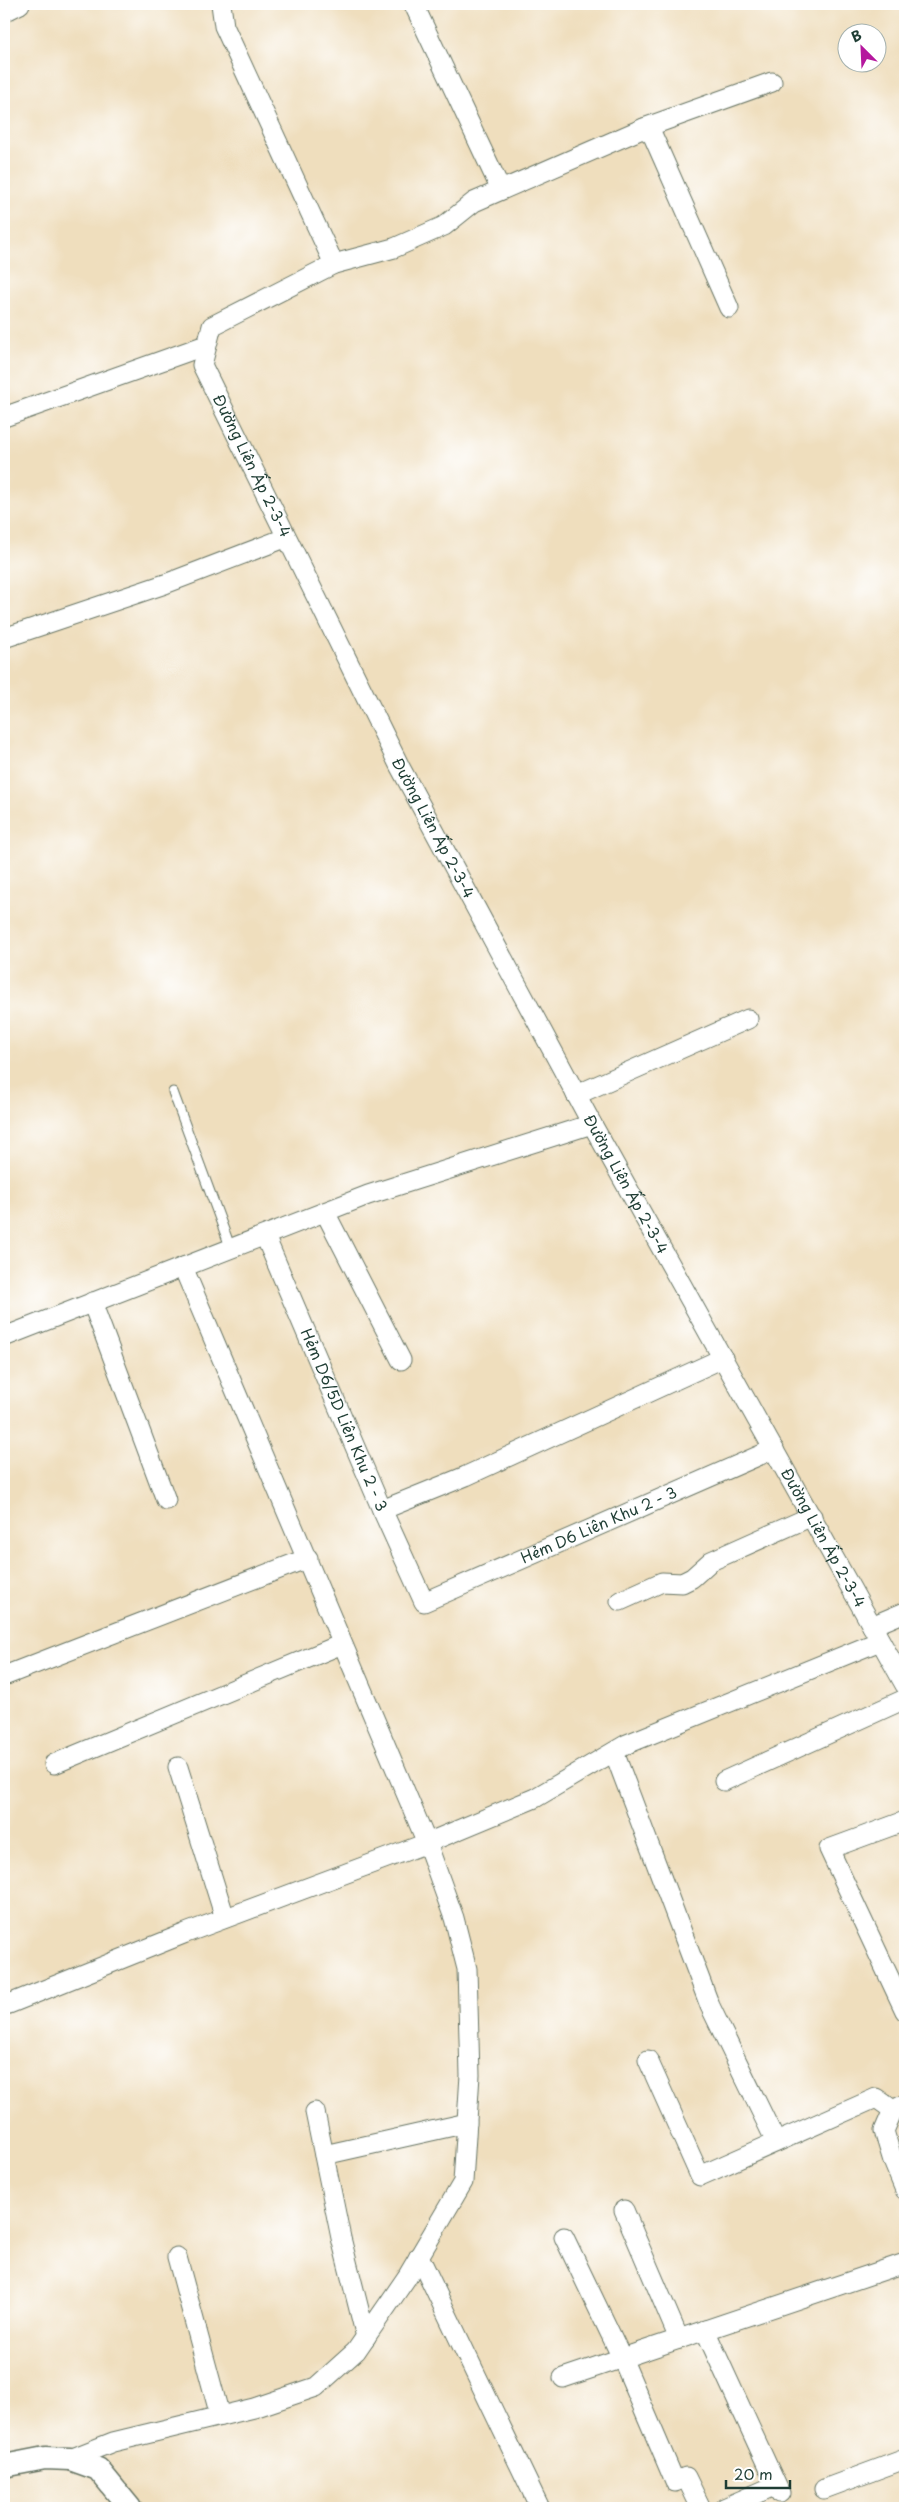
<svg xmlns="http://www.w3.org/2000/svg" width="909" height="2512" font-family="'Playpen Sans',sans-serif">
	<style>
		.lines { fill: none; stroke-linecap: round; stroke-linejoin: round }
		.service-casing { stroke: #687564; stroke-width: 11 }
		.minor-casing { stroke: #687564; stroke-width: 21 }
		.tertiary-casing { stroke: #687564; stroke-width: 25 }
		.service { stroke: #fff; stroke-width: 9 }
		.minor { stroke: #fff; stroke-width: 19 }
		.tertiary { stroke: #fff; stroke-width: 22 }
		.labels { text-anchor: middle; stroke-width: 5; stroke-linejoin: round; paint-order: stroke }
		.street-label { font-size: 15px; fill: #1f3d34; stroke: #fff }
	</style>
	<rect width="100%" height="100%" fill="#fff"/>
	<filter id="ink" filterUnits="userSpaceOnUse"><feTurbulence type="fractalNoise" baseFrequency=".02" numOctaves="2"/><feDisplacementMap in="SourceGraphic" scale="10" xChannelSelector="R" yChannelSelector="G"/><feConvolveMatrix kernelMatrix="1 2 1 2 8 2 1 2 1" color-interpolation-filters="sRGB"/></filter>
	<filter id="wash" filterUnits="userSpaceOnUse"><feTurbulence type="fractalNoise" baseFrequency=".0096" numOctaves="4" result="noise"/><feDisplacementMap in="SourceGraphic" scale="20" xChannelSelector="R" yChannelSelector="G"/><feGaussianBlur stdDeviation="1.12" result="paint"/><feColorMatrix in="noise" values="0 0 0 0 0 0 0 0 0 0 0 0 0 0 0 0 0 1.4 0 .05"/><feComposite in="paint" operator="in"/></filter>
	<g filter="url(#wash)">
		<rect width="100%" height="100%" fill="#efdebd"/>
	</g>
	<g filter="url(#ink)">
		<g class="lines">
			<defs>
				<path id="service" d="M173 1092 231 1249"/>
				<g id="minor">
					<path id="s1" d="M221 4 224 26 334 264 212 326 202 365 400 767 592 1124 905 1685"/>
					<path d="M414 5 501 190"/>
					<path d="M4 12 20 4"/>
					<path d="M644 128 772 82"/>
					<path d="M334 264 394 248 444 226 474 202 644 128 653 136 729 308"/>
					<path d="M4 417 206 345"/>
					<path d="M4 638 165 584 285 538"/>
					<path d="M576 1095 748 1019"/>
					<path d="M325 1212 401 1360"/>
					<path id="s2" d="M265 1236 379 1503 424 1602 774 1449"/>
					<path d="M92 1302 166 1500"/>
					<path d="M4 1337 368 1195 592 1124"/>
					<path d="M382 1510 466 1476 723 1358"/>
					<path d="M620 1601 662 1582 682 1583 692 1578 711 1561 812 1516"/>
					<path d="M872 1626 905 1612"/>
					<path d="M4 1676 308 1558"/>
					<path d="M614 1752 710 2006 776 2142"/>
					<path d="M54 1764 342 1644"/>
					<path d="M178 1767 225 1918"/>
					<path d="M724 1781 905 1699"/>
					<path d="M905 1821 829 1849 905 2011"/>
					<path d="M4 2006 186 1933 427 1843 535 1798 627 1744 880 1641"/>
					<path d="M648 2060 700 2176 876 2098 893 2110"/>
					<path d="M905 2104 893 2110 884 2131 893 2161 905 2190"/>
					<path d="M315 2112 341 2238 366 2337"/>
					<path d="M324 2155 467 2123"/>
					<path d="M624 2210 679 2339"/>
					<path d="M564 2237 622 2358 675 2482 686 2477 701 2508"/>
					<path d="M419 2256 540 2508"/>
					<path d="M177 2257 220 2416"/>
					<path d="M705 2330 780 2493"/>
					<path d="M563 2378 905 2263"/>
					<path d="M70 2459 113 2442 254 2408 316 2387 356 2351 407 2277 463 2182 470 2075 467 1969 454 1918 427 1843 183 1267"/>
					<path d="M824 2489 905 2459"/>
					<path d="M724 2508 776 2485"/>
				</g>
				<path id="tertiary" d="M4 2466 45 2458 70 2459 98 2469 130 2508"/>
			</defs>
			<use href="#service" class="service-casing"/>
			<use href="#minor" class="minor-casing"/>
			<use href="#tertiary" class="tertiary-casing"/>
			<use href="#service" class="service"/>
			<use href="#minor" class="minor"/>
			<use href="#tertiary" class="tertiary"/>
		</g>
	</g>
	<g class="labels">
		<g class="street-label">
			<text dy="5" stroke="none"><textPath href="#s1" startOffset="574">Đường Liên Ấp 2-3-4</textPath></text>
			<text dy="5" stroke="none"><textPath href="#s1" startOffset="979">Đường Liên Ấp 2-3-4</textPath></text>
			<text dy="5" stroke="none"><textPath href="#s1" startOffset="1384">Đường Liên Ấp 2-3-4</textPath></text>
			<text dy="5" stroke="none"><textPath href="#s2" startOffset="200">Hẻm D6/5D Liên Khu 2 - 3</textPath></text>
			<text dy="5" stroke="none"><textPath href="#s2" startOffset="590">Hẻm D6 Liên Khu 2 - 3</textPath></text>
			<text dy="5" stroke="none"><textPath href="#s1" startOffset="1789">Đường Liên Ấp 2-3-4</textPath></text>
		</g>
	</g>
	<rect width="909" height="2512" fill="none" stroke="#fff" stroke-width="20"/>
	<g transform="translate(862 48) rotate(336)"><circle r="24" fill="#ffffff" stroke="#a5b1ae"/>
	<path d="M0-4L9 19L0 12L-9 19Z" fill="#b5179e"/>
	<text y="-8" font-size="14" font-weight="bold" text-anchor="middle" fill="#1f3d34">B</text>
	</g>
	<path d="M726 2480v8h64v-8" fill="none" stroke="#1f3d34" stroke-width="2.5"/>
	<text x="734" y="2480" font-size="15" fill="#1f3d34" stroke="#ffffff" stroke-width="4" paint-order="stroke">20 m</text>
</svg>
